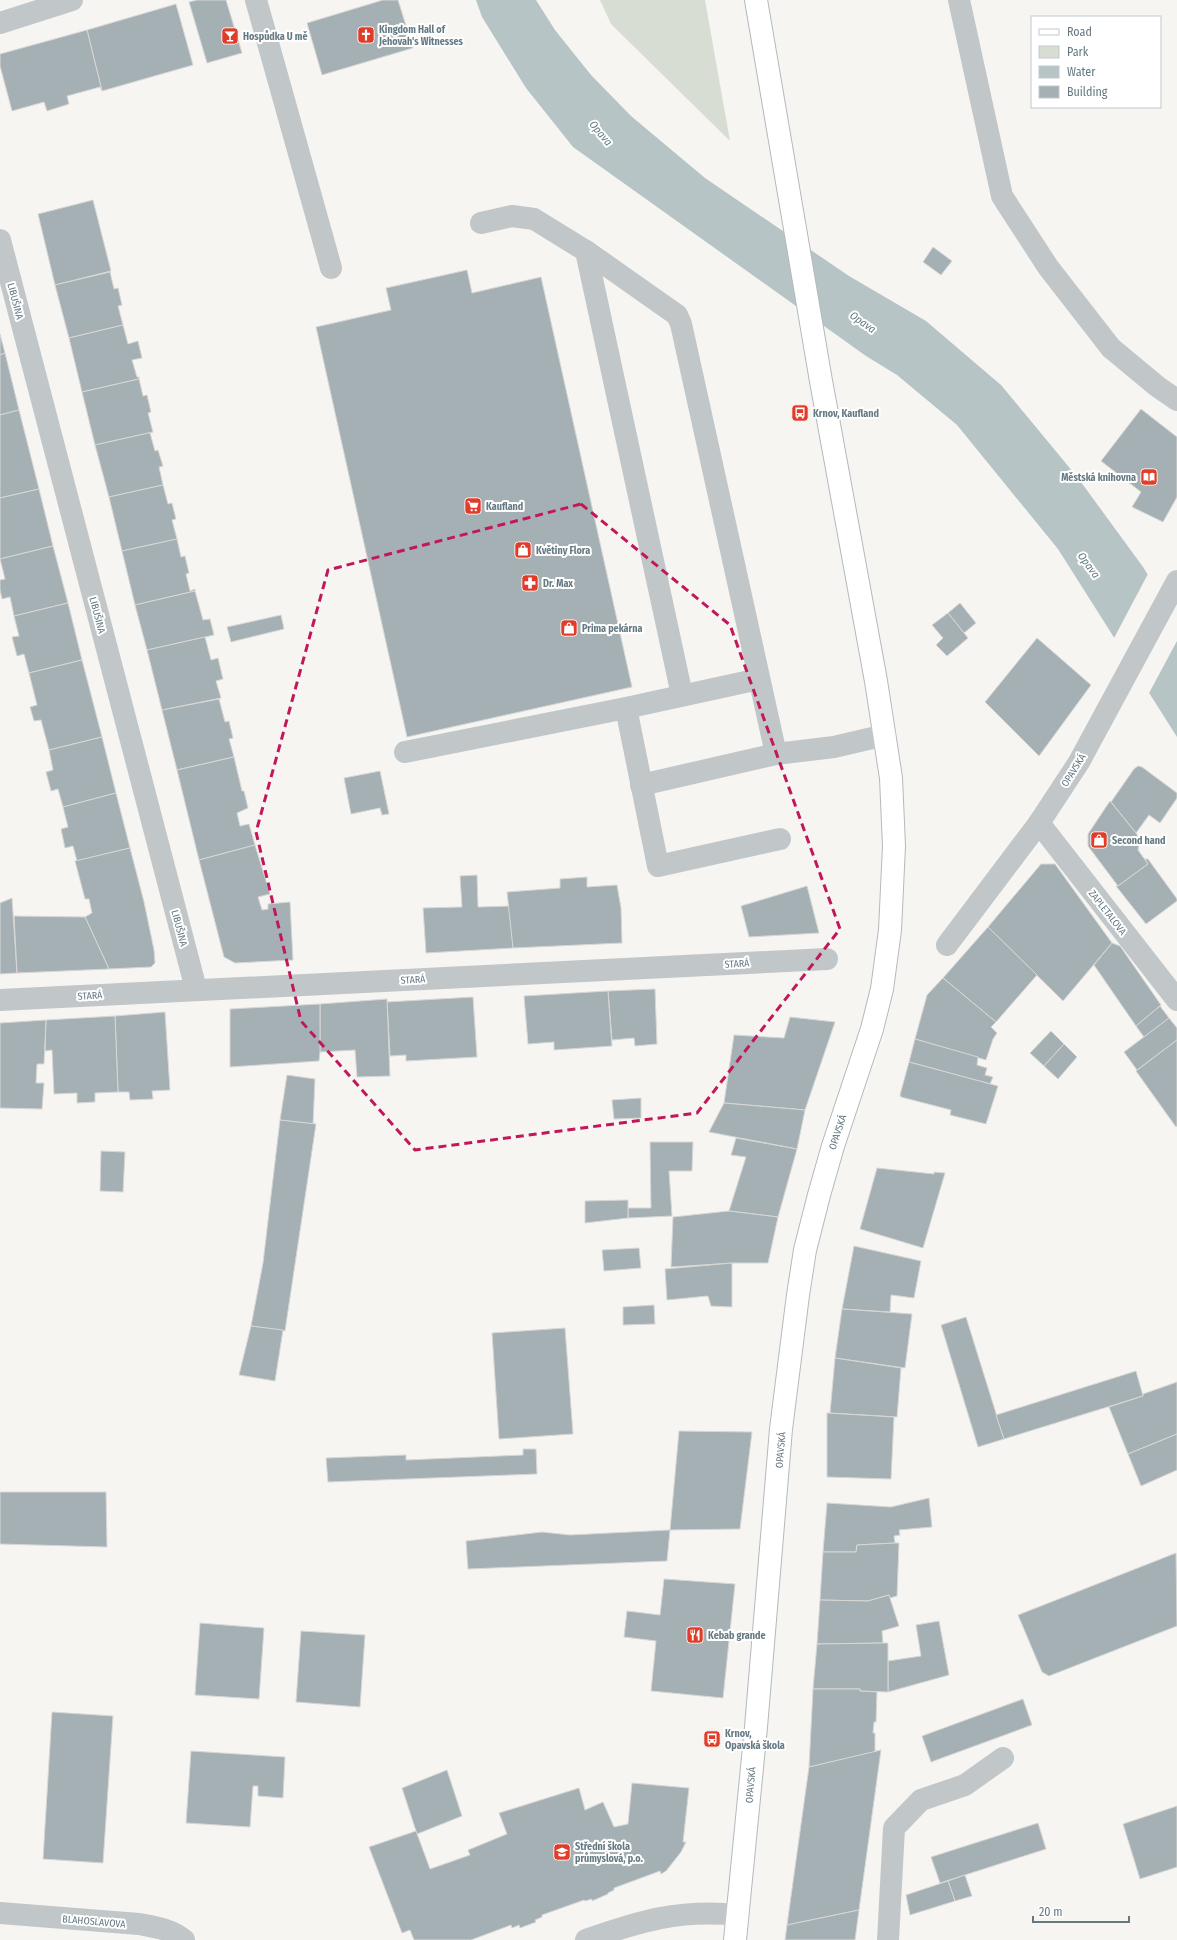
<svg xmlns="http://www.w3.org/2000/svg" width="1177" height="1940" font-family="'Fira Sans Condensed',sans-serif">
	<style>
		.green { fill: #d8ddd3 }
		.water { fill: #b6c4c6 }
		.pier { fill: #f6f5f2 }
		.building { fill: #a5b0b4; stroke: #d7d7d5 }
		.lines { fill: none; stroke-linecap: round; stroke-linejoin: round }
		.major-casing { stroke: #b4b9bc; stroke-width: 24 }
		.minor { stroke: #c1c6c8; stroke-width: 22 }
		.major { stroke: #fff; stroke-width: 22 }
		.marked { fill: none; stroke: #c2185b; stroke-width: 3; stroke-dasharray: 8 5; stroke-linejoin: round }
		.labels { text-anchor: middle; stroke-width: 4; stroke-linejoin: round; paint-order: stroke }
		.poi-label { font-size: 10px; font-weight: bold; fill: #657983; stroke: #fff; text-anchor: start }
		.street-label { font-size: 10px; fill: #657983; stroke: #fff }
		.water-label { font-size: 11px; font-style: italic; fill: #617b7f; stroke: #fff }
	</style>
	<rect width="100%" height="100%" fill="#f6f5f2"/>
	<path class="green" d="M600 0H705L730 141 611 24Z"/>
	<path class="water" d="M476 0H536L555 30 591 75 631 116 705 178 849 276 926 321 1001 385 1078 478 1143 567 1177 621V737L1058 549 957 425 897 375 866 356 573 147 526 88 482 17Z"/>
	<path class="pier" d="M1149 572 1177 617V641L1148 695 1113 640Z"/>
	<g class="building">
		<path d="M197 0H226L242 53 207 63 189 2Z"/>
		<path d="M383 0H398L413 48 322 75 307 23Z"/>
		<path d="M176 4 193 65 102 91 87 30Z"/>
		<path d="M87 30 102 91 100 87 67 96 69 104 47 111 44 102 12 111 0 66V54Z"/>
		<path d="M93 200 111 271 55 285 38 214Z"/>
		<path d="M933 247 952 261 941 275 923 262Z"/>
		<path d="M467 270 472 293 541 277 632 687 407 737 316 327 391 310 386 288Z"/>
		<path d="M110 272 114 289 118 288 122 305 118 306 123 325 69 338 55 285Z"/>
		<path d="M123 325 128 344 138 341 142 358 132 360 137 377H139V379L82 392 69 338Z"/>
		<path d="M0 334 5 353 0 355Z"/>
		<path d="M5 353 19 410 0 415V355Z"/>
		<path d="M139 379 143 396 147 395 151 412 148 413 153 432 95 445 82 392Z"/>
		<path d="M1141 409 1177 437V497L1163 522 1132 507 1141 492 1101 461Z"/>
		<path d="M19 410 39 489 0 498V415Z"/>
		<path d="M153 432 150 433 155 451 158 450 163 466 159 467 163 485 109 497 95 445Z"/>
		<path d="M163 485 168 504 172 503 176 519 172 520 177 539 122 551 109 497Z"/>
		<path d="M39 489 53 546 0 559V498Z"/>
		<path d="M177 539 181 557 185 556 189 573 186 574 190 591 195 589V591L135 605 122 551Z"/>
		<path d="M53 546 68 603 14 616 10 597 2 599 0 590V580L5 579 0 559Z"/>
		<path d="M195 591 203 620 210 619 214 635 147 650 135 605Z"/>
		<path d="M68 603 82 660 29 673 24 654 17 656 12 637 19 636 14 616Z"/>
		<path d="M960 603 976 623 964 633 948 613Z"/>
		<path d="M948 613 968 638 947 656 936 645 943 638 932 625Z"/>
		<path d="M281 615 284 629 231 642 227 627Z"/>
		<path d="M205 637 211 660 218 658 223 679 216 681 221 698 162 710 147 650Z"/>
		<path d="M1037 638 1091 685 1039 756 985 702Z"/>
		<path d="M82 660 102 737 49 750 41 720 34 721 30 707 37 705 29 673Z"/>
		<path d="M219 699 225 722 229 721 233 738 229 739 234 757 177 770 162 710Z"/>
		<path d="M102 737 116 793 63 807 58 789 51 791 46 772 53 770 49 750Z"/>
		<path d="M234 757 242 791H244L248 808 237 813 240 826 249 824 255 845 199 860 177 770Z"/>
		<path d="M1138 766 1142 767 1177 793V798L1160 823 1149 815 1136 833 1111 802 1134 769Z"/>
		<path d="M380 771 389 814 382 815 380 808 351 814 344 778Z"/>
		<path d="M116 793 130 848 77 861 73 846 65 848 61 829 68 827 63 807Z"/>
		<path d="M1110 801 1136 833 1140 840 1138 850 1148 864 1118 886 1088 846V834Z"/>
		<path d="M255 845 270 894 258 897 262 910 268 909V904L290 902 293 960 235 963 224 957 199 860Z"/>
		<path d="M130 848 144 902 154 950 155 963 151 967 109 969 85 917 92 913 89 899H85L75 861Z"/>
		<path d="M1145 859H1148L1177 899V901L1146 924 1116 886H1118L1148 864Z"/>
		<path d="M1041 864H1055L1112 943 1063 1001 988 927Z"/>
		<path d="M477 875 478 907 510 906 513 948 426 953 423 908 462 907 460 876Z"/>
		<path d="M587 877V887L617 885 621 908 622 943 513 948 507 892 560 888V879Z"/>
		<path d="M807 886 819 933 749 937 741 906Z"/>
		<path d="M12 898 17 973 0 974V903Z"/>
		<path d="M14 916 85 917 109 969 17 973Z"/>
		<path d="M988 927 1037 975 996 1022 943 978Z"/>
		<path d="M1112 943 1120 946 1161 1005 1136 1026 1094 965Z"/>
		<path d="M943 978 996 1022 991 1027 997 1033 993 1039 986 1060 915 1039 927 995Z"/>
		<path d="M655 989 657 1044 635 1046 634 1038 612 1040 608 991Z"/>
		<path d="M608 991 612 1046 554 1050V1042L528 1044 524 996Z"/>
		<path d="M473 997 477 1057 406 1061V1055L390 1056 387 1002Z"/>
		<path d="M387 999 390 1076 357 1077 355 1050 320 1052V1004Z"/>
		<path d="M320 1004V1052L319 1061 230 1067V1009Z"/>
		<path d="M1160 1006 1169 1018 1144 1037 1136 1026Z"/>
		<path d="M165 1012 170 1090 152 1091 153 1099 130 1100 129 1092H118L115 1016Z"/>
		<path d="M115 1016 118 1092 95 1093V1102L77 1103V1093L54 1094 52 1050 45 1051 46 1020Z"/>
		<path d="M790 1017 835 1022 805 1110 724 1103 734 1035 784 1038Z"/>
		<path d="M1169 1018 1177 1028V1040L1137 1070 1124 1052Z"/>
		<path d="M46 1020 44 1064H37L36 1083H44L42 1109 0 1108V1023Z"/>
		<path d="M1051 1031 1064 1044 1044 1066 1030 1053Z"/>
		<path d="M915 1039 978 1057 977 1065 987 1068 985 1075 993 1077 990 1084 909 1062Z"/>
		<path d="M1177 1040V1126L1176 1127 1136 1071Z"/>
		<path d="M1064 1044 1077 1057 1058 1079 1044 1066Z"/>
		<path d="M909 1062 998 1086 986 1124 950 1115 951 1110 901 1097 900 1095Z"/>
		<path d="M287 1075 315 1079 313 1124 280 1120Z"/>
		<path d="M641 1098V1118L614 1119 612 1100Z"/>
		<path d="M724 1103 805 1110 797 1149 709 1132Z"/>
		<path d="M280 1120 316 1124 285 1331 251 1326 263 1263Z"/>
		<path d="M736 1138 797 1149 778 1217 729 1211 746 1157 731 1155Z"/>
		<path d="M650 1142H693L692 1171H669L672 1216 628 1218V1208H651Z"/>
		<path d="M101 1151 125 1152 123 1192 100 1191Z"/>
		<path d="M877 1168 934 1174V1172L945 1173 923 1248 860 1229Z"/>
		<path d="M628 1200V1218L585 1223V1201Z"/>
		<path d="M729 1211 778 1217 768 1263H732L671 1267 673 1217Z"/>
		<path d="M854 1246 921 1261 914 1298 891 1295 890 1312 842 1309Z"/>
		<path d="M639 1248 641 1268 604 1271 602 1250Z"/>
		<path d="M732 1263V1307L711 1306 708 1296 667 1300 665 1269Z"/>
		<path d="M654 1305 655 1324 623 1325V1307Z"/>
		<path d="M842 1309 912 1314 905 1368 835 1358Z"/>
		<path d="M966 1317 1004 1439 978 1447 941 1325Z"/>
		<path d="M251 1326 283 1330 275 1381 239 1375Z"/>
		<path d="M565 1328 573 1434 499 1439 492 1333Z"/>
		<path d="M835 1358 901 1368 897 1417 830 1413Z"/>
		<path d="M1136 1371 1143 1396 1004 1439 996 1415Z"/>
		<path d="M1177 1382V1434L1128 1454 1109 1407 1143 1396V1394Z"/>
		<path d="M827 1413 894 1417 891 1479 827 1477Z"/>
		<path d="M679 1431 752 1432 740 1529 670 1530Z"/>
		<path d="M1177 1434V1470L1141 1486 1128 1454Z"/>
		<path d="M523 1449H536L537 1474 328 1482 326 1458 406 1455V1460L523 1455Z"/>
		<path d="M0 1492H106L107 1547 0 1544Z"/>
		<path d="M929 1498 932 1527 899 1530 900 1535 894 1536 895 1543 857 1545 856 1552H823L827 1503 891 1507Z"/>
		<path d="M670 1530 667 1561 468 1569 466 1541 542 1532 570 1535Z"/>
		<path d="M895 1543H899L897 1596 890 1598 889 1595 868 1601 820 1600 823 1552H856L857 1545Z"/>
		<path d="M1176 1553 1177 1626 1049 1676 1042 1672 1018 1615Z"/>
		<path d="M664 1579 735 1584 723 1698 651 1691 656 1641 624 1637 627 1611 660 1615Z"/>
		<path d="M889 1595 899 1626 882 1631 883 1643 817 1644 820 1600 868 1601Z"/>
		<path d="M939 1621 949 1675 888 1692V1661L921 1656 916 1625Z"/>
		<path d="M200 1623 264 1628 259 1699 195 1695Z"/>
		<path d="M301 1631 365 1635 360 1707 296 1702Z"/>
		<path d="M883 1643H888V1692L860 1691V1689H813L817 1644Z"/>
		<path d="M813 1689H860V1691L877 1692 876 1722H874L873 1733H875V1752L809 1767Z"/>
		<path d="M1023 1699 1032 1725 931 1762 922 1736Z"/>
		<path d="M52 1712 113 1716 103 1863 43 1859Z"/>
		<path d="M881 1750 859 1910 787 1925 809 1767Z"/>
		<path d="M191 1751 285 1757 283 1798 258 1796V1786H253L250 1827 186 1823Z"/>
		<path d="M447 1770 462 1816 417 1834 402 1788Z"/>
		<path d="M632 1783 689 1788 683 1842H686L681 1852 666 1871 661 1874 660 1871 614 1888V1890L608 1893V1894L592 1901V1899L585 1901 584 1900 542 1915V1917L535 1920 536 1922 520 1928 519 1925 512 1928 511 1925 471 1940H414L410 1930 402 1933 369 1847 416 1831 430 1869 470 1855 468 1850 507 1834 499 1813 579 1788 585 1810 603 1802 614 1827 628 1824Z"/>
		<path d="M1177 1806V1867L1140 1879 1123 1824Z"/>
		<path d="M1038 1823 1046 1849 940 1883 931 1857Z"/>
		<path d="M965 1875 972 1896 955 1901 948 1881Z"/>
		<path d="M948 1881 955 1901 910 1915 906 1895Z"/>
		<path d="M859 1910 855 1940H785L787 1925Z"/>
	</g>
	<g class="lines">
		<defs>
			<path id="major" d="M735 1940 756 1727 781 1429 798 1295 805 1250 819 1195 833 1146 872 1029 882 989 890 930 894 846 891 778 876 681 821 381 756 0"/>
		</defs>
		<use href="#major" class="major-casing"/>
		<g class="minor">
			<path d="M256 0 331 268"/>
			<path d="M959 0 1002 196 1048 267 1111 348 1158 387 1177 400"/>
			<path d="M0 23 72 0"/>
			<path d="M481 223 512 216 534 219 586 251 677 315 681 324 776 754"/>
			<path d="M0 240 196 989"/>
			<path d="M586 251 682 695"/>
			<path d="M626 708 658 866 780 839"/>
			<path d="M405 752 626 708 759 679"/>
			<path d="M641 785 776 754 834 747 885 735"/>
			<path d="M1039 823 1177 1000"/>
			<path d="M947 945 1039 823 1079 762 1177 581"/>
			<path d="M0 1000 827 959"/>
			<path d="M0 1913 139 1924C155 1927 171 1929 184 1940"/>
			<path d="M586 1940C640 1921 679 1909 738 1915"/>
			<path d="M888 1940 894 1828 921 1800 965 1785 1003 1758"/>
		</g>
		<use href="#major" class="major"/>
	</g>
	<path class="marked" d="M581 504 730 625 840 929 697 1113 415 1150 301 1021 256 832 328 570Z"/>
	<defs>
		<symbol id="church-square" viewBox="-11 -11 22 22"><rect x="-9" y="-9" width="18" height="18" rx="4" fill="#df3c29" stroke="#fff"/><path d="M-1.2-6h2.4v3.5h3.3v2.4h-3.3V6h-2.4V-.1h-3.3v-2.4h3.3Z" fill="#fff"/></symbol>
		<symbol id="bar-square" viewBox="-11 -11 22 22"><rect x="-9" y="-9" width="18" height="18" rx="4" fill="#df3c29" stroke="#fff"/><path d="M-6-5H6L.8 .8V4.5H3.5V6h-7V4.5H-.8V.8Z" fill="#fff"/></symbol>
		<symbol id="bus-square" viewBox="-11 -11 22 22"><rect x="-9" y="-9" width="18" height="18" rx="4" fill="#df3c29" stroke="#fff"/><path d="M-5-6H5V4H4V6H2V4H-2V6H-4V4H-5ZM-3.5-4V0h7V-4ZM-3.5 1.2v1.5H-2V1.2ZM2 1.2v1.5H3.5V1.2Z" fill="#fff"/></symbol>
		<symbol id="library-square" viewBox="-11 -11 22 22"><rect x="-9" y="-9" width="18" height="18" rx="4" fill="#df3c29" stroke="#fff"/><path d="M-6-4Q-3-5.5-.7-3.5V5Q-3 3-6 4ZM6-4Q3-5.5 .7-3.5V5Q3 3 6 4Z" fill="#fff"/></symbol>
		<symbol id="supermarket-square" viewBox="-11 -11 22 22"><rect x="-9" y="-9" width="18" height="18" rx="4" fill="#df3c29" stroke="#fff"/><path d="M-6-5.5h2.5l.6 2H6L4.5 2H-2.5L-4.4-4H-6ZM-1.5 3.2a1.3 1.3 0 1 0 .1 0ZM3 3.2a1.3 1.3 0 1 0 .1 0Z" fill="#fff"/></symbol>
		<symbol id="shop-square" viewBox="-11 -11 22 22"><rect x="-9" y="-9" width="18" height="18" rx="4" fill="#df3c29" stroke="#fff"/><path d="M-5-2.5h2.3a2.7 3.5 0 0 1 5.4 0H5L5.5 6h-11ZM-1.5-2.5h3a1.5 2.3 0 0 0-3 0Z" fill="#fff"/></symbol>
		<symbol id="pharmacy-square" viewBox="-11 -11 22 22"><rect x="-9" y="-9" width="18" height="18" rx="4" fill="#df3c29" stroke="#fff"/><path d="M-2-6h4v4h4v4h-4v4h-4v-4h-4v-4h4Z" fill="#fff"/></symbol>
		<symbol id="restaurant-square" viewBox="-11 -11 22 22"><rect x="-9" y="-9" width="18" height="18" rx="4" fill="#df3c29" stroke="#fff"/><path d="M-5-6h1v4h1v-4h1v4h1v-4h1v5L-1.5 .5V6h-2V.5L-5-1ZM5-6V6H3V1.5H1.5Q1.5-4 5-6Z" fill="#fff"/></symbol>
		<symbol id="school-square" viewBox="-11 -11 22 22"><rect x="-9" y="-9" width="18" height="18" rx="4" fill="#df3c29" stroke="#fff"/><path d="M0-5L7-2L0 1L-7-2ZM-4 1L0 2.5L4 1V4Q0 6-4 4Z" fill="#fff"/></symbol>
	</defs>
	<g fill-rule="evenodd">
		<use href="#church-square" x="356" y="25" width="20" height="20"/>
		<use href="#bar-square" x="220" y="26" width="20" height="20"/>
		<use href="#bus-square" x="790" y="403" width="20" height="20"/>
		<use href="#library-square" x="1139" y="467" width="20" height="20"/>
		<use href="#supermarket-square" x="463" y="496" width="20" height="20"/>
		<use href="#shop-square" x="513" y="540" width="20" height="20"/>
		<use href="#pharmacy-square" x="520" y="573" width="20" height="20"/>
		<use href="#shop-square" x="559" y="618" width="20" height="20"/>
		<use href="#shop-square" x="1089" y="830" width="20" height="20"/>
		<use href="#restaurant-square" x="685" y="1625" width="20" height="20"/>
		<use href="#bus-square" x="702" y="1729" width="20" height="20"/>
		<use href="#school-square" x="552" y="1842" width="20" height="20"/>
	</g>
	<g class="labels">
		<g class="poi-label">
			<text x="379" y="33">Kingdom Hall of<tspan x="379" dy="12">Jehovah's Witnesses</tspan></text>
			<text x="243" y="40">Hospůdka U mě</text>
			<text x="813" y="417">Krnov, Kaufland</text>
			<text x="1136" y="481" text-anchor="end">Městská knihovna</text>
			<text x="486" y="510">Kaufland</text>
			<text x="536" y="554">Květiny Flora</text>
			<text x="543" y="587">Dr. Max</text>
			<text x="582" y="632">Prima pekárna</text>
			<text x="1112" y="844">Second hand</text>
			<text x="708" y="1639">Kebab grande</text>
			<text x="725" y="1737">Krnov,<tspan x="725" dy="12">Opavská škola</tspan></text>
			<text x="575" y="1850">Střední škola<tspan x="575" dy="12">průmyslová, p.o.</tspan></text>
		</g>
		<g class="street-label">
			<text transform="translate(16 301) rotate(75)" y="4">LIBUŠINA</text>
			<text transform="translate(98 615) rotate(75)" y="4">LIBUŠINA</text>
			<text transform="translate(1073 770) rotate(-58)" y="4">OPAVSKÁ</text>
			<text transform="translate(1108 912) rotate(52)" y="4">ZAPLETALOVA</text>
			<text transform="translate(180 928) rotate(75)" y="4">LIBUŠINA</text>
			<text transform="translate(737 963) rotate(-3)" y="4">STARÁ</text>
			<text transform="translate(413 979) rotate(-3)" y="4">STARÁ</text>
			<text transform="translate(90 995) rotate(-3)" y="4">STARÁ</text>
			<text transform="translate(837 1132) rotate(-72)" y="4">OPAVSKÁ</text>
			<text transform="translate(780 1450) rotate(-85)" y="4">OPAVSKÁ</text>
			<text transform="translate(750 1785) rotate(-85)" y="4">OPAVSKÁ</text>
			<text transform="translate(94 1921) rotate(5)" y="4">BLAHOSLAVOVA</text>
		</g>
		<g class="water-label">
			<text transform="translate(601 133) rotate(50)" y="4">Opava</text>
			<text transform="translate(863 322) rotate(35)" y="4">Opava</text>
			<text transform="translate(1089 565) rotate(54)" y="4">Opava</text>
		</g>
	</g>
	<rect x="1031" y="16" width="130" height="92" fill="#ffffff" stroke="#c1c9cd"/>
	<rect x="1039" y="29" width="20" height="6" fill="#ffffff" stroke="#c1c9cd"/>
	<text x="1067" y="36" font-size="12" fill="#657983">Road</text>
	<rect x="1039" y="46" width="20" height="12" fill="#d8ddd3" stroke="#c1c9cd"/>
	<text x="1067" y="56" font-size="12" fill="#657983">Park</text>
	<rect x="1039" y="66" width="20" height="12" fill="#b6c4c6" stroke="#c1c9cd"/>
	<text x="1067" y="76" font-size="12" fill="#657983">Water</text>
	<rect x="1039" y="86" width="20" height="12" fill="#a5b0b4" stroke="#c1c9cd"/>
	<text x="1067" y="96" font-size="12" fill="#657983">Building</text>
	<path d="M1033 1916v6h96v-6" fill="none" stroke="#657983" stroke-width="2"/>
	<text x="1039" y="1916" font-size="12" fill="#657983" stroke="#ffffff" stroke-width="3" paint-order="stroke">20 m</text>
</svg>
